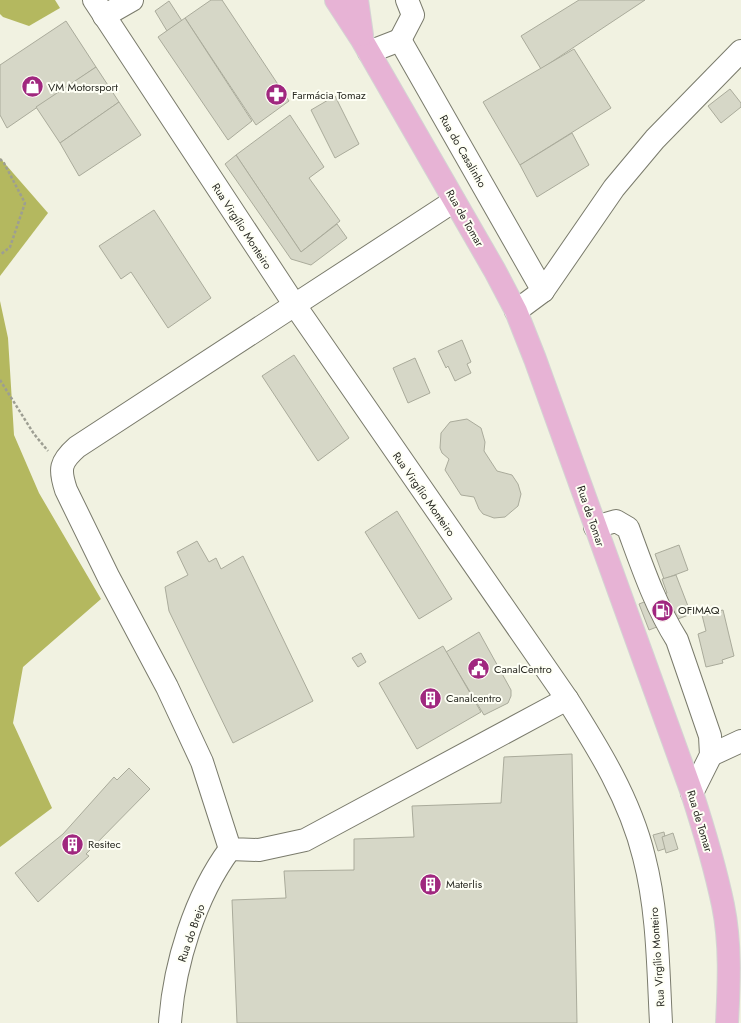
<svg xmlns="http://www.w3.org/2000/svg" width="741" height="1023" font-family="Jost,sans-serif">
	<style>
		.forest { fill: #b4b85f }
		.building { fill: #d6d7c7; stroke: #aaab9b }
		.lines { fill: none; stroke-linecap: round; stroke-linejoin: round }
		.minor-casing { stroke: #7a7b6c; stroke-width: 24 }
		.major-casing { stroke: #d4d4d3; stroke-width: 24 }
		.path { stroke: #9d9e92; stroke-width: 2.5; stroke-dasharray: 3 2; stroke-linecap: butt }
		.minor { stroke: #fff; stroke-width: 22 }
		.major { stroke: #e7b3d5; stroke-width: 22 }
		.labels { text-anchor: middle; stroke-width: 4; stroke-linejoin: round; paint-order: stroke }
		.poi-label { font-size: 11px; fill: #282922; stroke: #fefff5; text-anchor: start }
		.street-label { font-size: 11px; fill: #282922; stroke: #fefff5 }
	</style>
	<rect width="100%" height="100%" fill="#f1f2e1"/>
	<g class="forest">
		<path d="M0 0H55L60 8 29 26 3 17 0 14Z"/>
		<path d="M0 158 48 213 0 276Z"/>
		<path d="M0 301 8 338 14 435 39 493 101 599 23 667 13 723 52 808 0 847Z"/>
	</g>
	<g class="building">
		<path d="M211 0H222L289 101 256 125 185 18Z"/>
		<path d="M579 0H645L541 69 521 36Z"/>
		<path d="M169 1 182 21 167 31 155 11Z"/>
		<path d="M185 18 252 121 228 140 158 37Z"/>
		<path d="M66 21 96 67 7 128 0 115V65Z"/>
		<path d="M574 49 611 108 520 165 483 102Z"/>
		<path d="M96 67 119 102 60 143 36 107Z"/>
		<path d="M730 89 741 103V107L721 123 708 106Z"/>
		<path d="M335 96 359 144 335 158 311 110Z"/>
		<path d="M119 102 141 135 79 176 60 143Z"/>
		<path d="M290 115 324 167 309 178 340 221 301 252 236 155Z"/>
		<path d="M572 133 589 165 537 197 520 165Z"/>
		<path d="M236 155 301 252 337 224 347 238 311 265 291 259 225 164Z"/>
		<path d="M154 210 211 298 168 328 131 272 121 279 99 246Z"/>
		<path d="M462 340 471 362 467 364 471 373 455 381 448 366 446 368 438 351Z"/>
		<path d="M294 355 349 438 318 461 262 376Z"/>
		<path d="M415 358 430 393 408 403 393 368Z"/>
		<path d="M467 419 481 428 485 442 484 451 497 471 512 475 518 484 521 494 518 506 505 517 494 518 483 514 479 509 474 497 461 495 445 470 449 459 442 453 440 448 441 433 450 422Z"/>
		<path d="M397 511 452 599 419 619 365 532Z"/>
		<path d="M197 541 209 562 216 558 221 569 243 556 313 701 233 743 169 611 165 587 188 575 177 552Z"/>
		<path d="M679 545 688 570 664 579 655 554Z"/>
		<path d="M676 575 691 614 649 630 639 604 667 593 662 579Z"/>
		<path d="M723 610 734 656 722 660 723 663 706 667 698 634 706 631 702 615Z"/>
		<path d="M479 632 511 690V696L508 703 484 715 446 652Z"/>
		<path d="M443 646 481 712 417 749 379 683Z"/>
		<path d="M361 653 366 662 358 667 352 658Z"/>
		<path d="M572 754 577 1023H237L232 900 286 898 284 871 354 870V839L414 837 412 806 501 803 504 757Z"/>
		<path d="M129 768 150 789 86 854 89 856 38 902 15 873 63 834 114 777 117 780Z"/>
		<path d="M664 832 667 848 658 851 653 835Z"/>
		<path d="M673 833 678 849 666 853 662 837Z"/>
	</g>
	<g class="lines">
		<defs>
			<g id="minor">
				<path d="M94 0 294 304 567 699C598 748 630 799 644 857 658 911 658 967 661 1023"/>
				<path d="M104 16 132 0"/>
				<path d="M400 40 413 15 407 0"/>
				<path d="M369 52 400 40 543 291"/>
				<path d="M454 201 77 447C60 462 59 469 66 490L109 578 167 687 202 762 230 849 259 850 305 840 567 699"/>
				<path d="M516 311 543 291 614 188 655 139 741 51"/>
				<path d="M595 527 616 521 628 528C642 566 655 605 677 640L710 736 711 755 692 793"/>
				<path d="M711 755 741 741"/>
				<path d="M170 1023C174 965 195 896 230 849"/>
			</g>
			<g id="major">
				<path d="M336 0 362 40 495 271 516 311 535 359 692 793C704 830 715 867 723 905 731 944 729 984 727 1023"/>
				<path d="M357 0 362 35"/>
			</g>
		</defs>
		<use href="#minor" class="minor-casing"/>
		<use href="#major" class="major-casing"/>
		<g class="path">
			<path d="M0 159 4 163 25 203 10 247 0 255"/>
			<path d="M0 380 34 434 48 451"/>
		</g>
		<use href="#minor" class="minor"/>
		<use href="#major" class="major"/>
	</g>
	<defs>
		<symbol id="shop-disc" viewBox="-11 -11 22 22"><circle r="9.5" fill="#a0277f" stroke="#fefff5"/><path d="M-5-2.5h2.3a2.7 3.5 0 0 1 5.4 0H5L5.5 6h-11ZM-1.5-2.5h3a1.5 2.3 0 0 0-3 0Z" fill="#fff"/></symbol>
		<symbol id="pharmacy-disc" viewBox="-11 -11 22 22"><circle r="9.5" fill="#a0277f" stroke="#fefff5"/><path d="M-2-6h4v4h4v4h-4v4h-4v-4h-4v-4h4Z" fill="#fff"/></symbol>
		<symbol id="fuel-disc" viewBox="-11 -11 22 22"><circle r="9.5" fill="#a0277f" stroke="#fefff5"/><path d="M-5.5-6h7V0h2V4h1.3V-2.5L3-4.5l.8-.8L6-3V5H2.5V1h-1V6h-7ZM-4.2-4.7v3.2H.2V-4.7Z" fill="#fff"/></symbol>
		<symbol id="civic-disc" viewBox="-11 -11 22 22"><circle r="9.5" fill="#a0277f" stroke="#fefff5"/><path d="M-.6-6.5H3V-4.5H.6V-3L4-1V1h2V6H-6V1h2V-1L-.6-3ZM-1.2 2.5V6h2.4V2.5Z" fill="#fff"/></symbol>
		<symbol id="building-disc" viewBox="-11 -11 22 22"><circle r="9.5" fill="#a0277f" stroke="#fefff5"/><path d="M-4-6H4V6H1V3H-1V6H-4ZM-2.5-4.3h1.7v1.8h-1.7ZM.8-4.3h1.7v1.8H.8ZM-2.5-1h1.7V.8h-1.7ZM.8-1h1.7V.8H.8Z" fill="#fff"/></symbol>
	</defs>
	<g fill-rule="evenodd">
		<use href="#shop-disc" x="20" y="74" width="25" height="25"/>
		<use href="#pharmacy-disc" x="264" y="82" width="25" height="25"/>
		<use href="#fuel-disc" x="650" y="598" width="25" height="25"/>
		<use href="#civic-disc" x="466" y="656" width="25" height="25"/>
		<use href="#building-disc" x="418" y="686" width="25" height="25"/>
		<use href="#building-disc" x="60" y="832" width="25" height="25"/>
		<use href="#building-disc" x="418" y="872" width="25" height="25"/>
	</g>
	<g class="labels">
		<g class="poi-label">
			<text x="48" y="91">VM Motorsport</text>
			<text x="292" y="99">Farmácia Tomaz</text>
			<text x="678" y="614">OFIMAQ</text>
			<text x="494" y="673">CanalCentro</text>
			<text x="446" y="702">Canalcentro</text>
			<text x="88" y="848">Resitec</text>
			<text x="446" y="888">Materlis</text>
		</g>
		<g class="street-label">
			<text transform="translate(463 151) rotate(60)" y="4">Rua do Casalinho</text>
			<text transform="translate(465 218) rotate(60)" y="4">Rua de Tomar</text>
			<text transform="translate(242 226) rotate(57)" y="4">Rua Virgílio Monteiro</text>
			<text transform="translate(424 494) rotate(55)" y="4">Rua Virgílio Monteiro</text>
			<text transform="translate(591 516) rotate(71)" y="4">Rua de Tomar</text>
			<text transform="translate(700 821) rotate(73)" y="4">Rua de Tomar</text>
			<text transform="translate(191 933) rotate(-71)" y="4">Rua do Brejo</text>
			<text transform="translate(657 957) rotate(-94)" y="4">Rua Virgílio Monteiro</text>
		</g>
	</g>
</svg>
